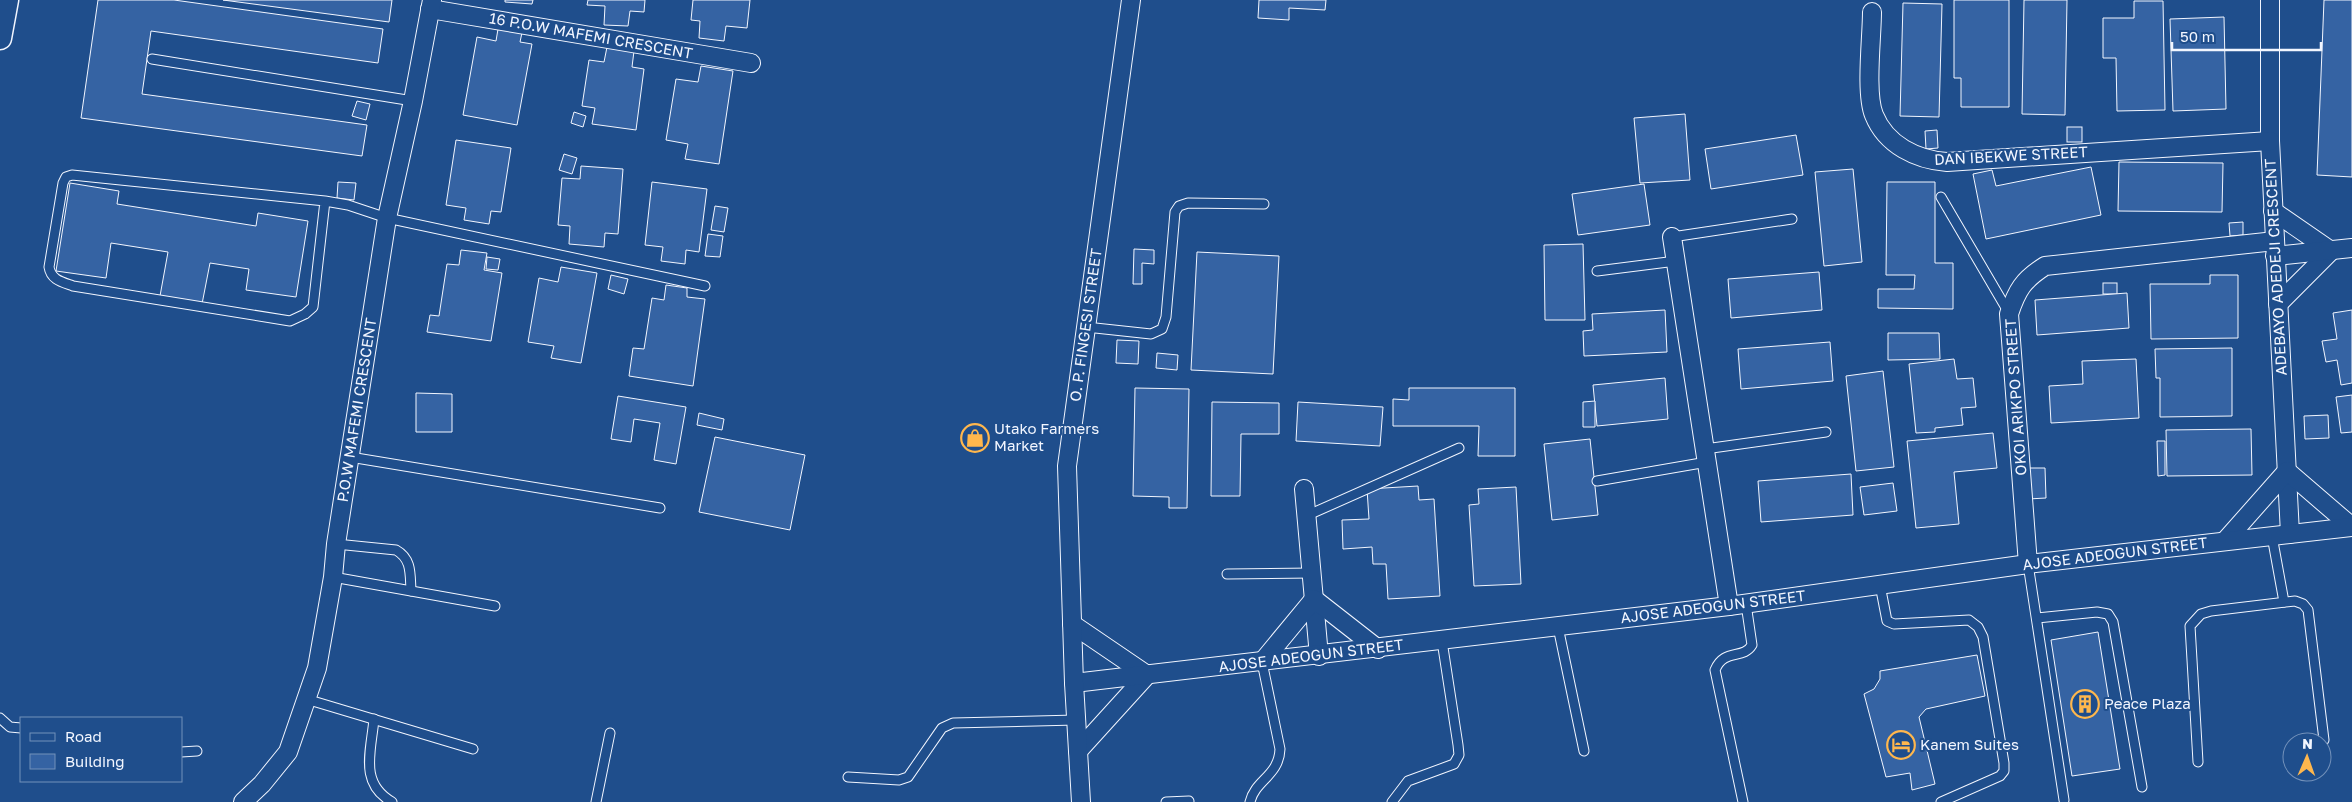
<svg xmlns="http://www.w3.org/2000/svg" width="2352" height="802" font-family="'Golos Text',sans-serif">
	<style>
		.building { fill: #3563a3; stroke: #f2f6ff }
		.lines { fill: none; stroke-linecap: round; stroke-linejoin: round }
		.service-casing { stroke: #f2f6ff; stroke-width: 11 }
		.minor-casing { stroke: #f2f6ff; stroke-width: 20 }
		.tertiary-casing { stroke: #f2f6ff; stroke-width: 25 }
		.service { stroke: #1f4e8c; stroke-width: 9 }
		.minor { stroke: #1f4e8c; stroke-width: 18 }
		.tertiary { stroke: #1f4e8c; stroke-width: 22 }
		.labels { text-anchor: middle; stroke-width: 4; stroke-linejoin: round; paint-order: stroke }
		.street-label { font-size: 15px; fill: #f2f6ff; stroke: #1f4e8c }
		.poi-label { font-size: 15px; fill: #f2f6ff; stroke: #1f4e8c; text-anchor: start }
	</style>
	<rect width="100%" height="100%" fill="#1f4e8c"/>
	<g class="building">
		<path d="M98 0H174L383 29 378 63 151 31 142 94 367 125 362 156 81 118Z"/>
		<path d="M223 0H392L389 22Z"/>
		<path d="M505 0H533L532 4 505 2Z"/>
		<path d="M588 0H645L644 12 630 11 628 26 604 25 605 6 587 5Z"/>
		<path d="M693 0H750L747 28 726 26 724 41 699 38 700 21 691 20Z"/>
		<path d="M1259 0H1326L1325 10 1289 8V20L1258 18Z"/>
		<path d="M1954 0H2009V107H1961V78H1954Z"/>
		<path d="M2024 0H2067L2065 115 2022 114Z"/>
		<path d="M2324 0H2352V177L2317 175Z"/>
		<path d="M2134 1H2163L2165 110 2117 111 2116 58H2103V18H2134Z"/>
		<path d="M1903 3 1942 4 1939 117 1900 116Z"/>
		<path d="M2224 17 2226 109 2173 111 2170 19Z"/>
		<path d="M499 23 523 28 520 42 532 44 517 125 463 115 477 37 496 41Z"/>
		<path d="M607 47 634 51 632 67 644 69 636 130 592 124 595 108 582 106 589 60 604 62Z"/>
		<path d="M701 66 733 71 719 164 685 159 688 144 666 140 676 79 698 82Z"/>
		<path d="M357 101 370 104 366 120 352 116Z"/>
		<path d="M574 112 586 116 583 127 571 123Z"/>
		<path d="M1685 114 1690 180 1640 183 1634 118Z"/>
		<rect x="2067" y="127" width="15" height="15"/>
		<path d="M1937 130 1938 148 1926 149 1925 131Z"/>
		<path d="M1796 135 1803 175 1711 189 1705 149Z"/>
		<path d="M456 140 511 148 501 212 491 211 489 224 464 220 466 208 446 205Z"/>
		<path d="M564 154 577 158 572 174 559 170Z"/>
		<path d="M2119 162 2223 163 2222 212 2118 211Z"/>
		<path d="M581 166 623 169 618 234 605 233 604 247 569 244 570 226 558 225 562 178 580 179Z"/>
		<path d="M2091 167 2101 215 1986 239 1973 174 1992 170 1996 186Z"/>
		<path d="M1853 169 1862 262 1824 266 1815 172Z"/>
		<path d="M338 182 356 183 354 200 337 198Z"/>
		<path d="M652 182 707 189 699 252 686 250 685 264 661 261 663 247 645 245Z"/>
		<path d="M1887 182H1935V263H1953V309L1878 308V289H1914L1915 275H1886Z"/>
		<path d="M70 183 119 191 117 204 256 226 258 213 308 221 296 297 246 290 249 269 210 263 202 304 160 296 168 252 111 243 106 278 56 271Z"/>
		<path d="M1644 184 1650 225 1578 235 1572 194Z"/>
		<path d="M715 206 728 208 724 232 711 230Z"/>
		<path d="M2243 222V235L2230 236 2229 223Z"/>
		<path d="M708 234 723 236 720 257 705 256Z"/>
		<path d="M1583 244 1585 320H1545L1544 245Z"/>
		<path d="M1134 249 1154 250V264L1142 263V284H1133Z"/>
		<path d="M461 250 487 253 484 270 502 273 491 341 427 332 430 315 439 316 447 264 459 265Z"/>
		<path d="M1197 252 1279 256 1273 374 1191 370Z"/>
		<path d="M487 257 500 259 498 270 486 269Z"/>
		<path d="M561 267 597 273 581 363 551 358 554 346 528 342 539 278 558 282Z"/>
		<path d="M1819 272 1822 310 1731 318 1728 279Z"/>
		<path d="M611 275 628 279 624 294 608 289Z"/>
		<path d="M2210 275H2238V338L2151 339 2150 284H2210Z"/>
		<rect x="2103" y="283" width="14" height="11"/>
		<path d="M666 285 687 288V297L705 299 693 386 629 376 633 348 644 349 652 298 664 300Z"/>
		<path d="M2127 293 2129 328 2037 335 2035 300Z"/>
		<path d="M1665 310 1667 352 1584 356 1583 331 1593 330 1592 314Z"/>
		<path d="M2352 310V383L2341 385 2337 360 2326 362 2322 341 2337 339 2333 313Z"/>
		<path d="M1888 333H1939L1940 359 1888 360Z"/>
		<path d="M1117 340 1139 341 1138 364 1116 363Z"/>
		<path d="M1830 342 1833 381 1741 389 1738 349Z"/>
		<path d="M2232 348V416L2160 417V378H2156L2155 349Z"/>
		<path d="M1157 353 1178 355 1177 370 1156 368Z"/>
		<path d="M1954 359 1957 379 1973 378 1976 407 1961 408 1963 425 1935 428V432L1916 433 1909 364Z"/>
		<path d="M2136 359 2139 418 2051 423 2049 386 2083 384 2082 361Z"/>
		<path d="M1883 371 1894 467 1856 471 1846 376Z"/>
		<path d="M1665 378 1668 419 1597 426 1593 385Z"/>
		<path d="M1135 388 1189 389 1187 508H1169V497L1133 496Z"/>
		<path d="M1409 388H1515V456H1478L1479 426H1393V399L1409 400Z"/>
		<path d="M416 393 452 394V432H416Z"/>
		<path d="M2352 395V432L2341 433 2336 397Z"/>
		<path d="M618 396 686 407 676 464 654 460 660 423 634 419 631 442 611 439Z"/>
		<path d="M1595 401V427H1583V402Z"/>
		<path d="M1212 402 1279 403V434H1241L1240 496H1211Z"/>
		<path d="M1298 402 1383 407 1380 446 1296 441Z"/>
		<path d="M699 413 724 419 722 430 697 425Z"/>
		<path d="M2328 415 2329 438 2305 439 2304 416Z"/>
		<path d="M2251 429 2252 475 2167 476 2166 430Z"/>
		<path d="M1993 433 1997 468 1954 472 1959 524 1916 528 1907 441Z"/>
		<path d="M715 437 805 455 790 530 699 512Z"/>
		<path d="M1590 439 1598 515 1552 520 1544 444Z"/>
		<path d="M2157 441H2165V475L2158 476Z"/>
		<path d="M2028 468H2045L2046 498 2028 499Z"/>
		<path d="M1851 474 1853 515 1761 522 1758 481Z"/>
		<path d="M1893 483 1897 511 1864 515 1860 487Z"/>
		<path d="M1418 486 1419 500 1434 499 1440 596 1388 599 1386 564H1373L1372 547 1343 549 1342 520 1369 519 1367 489Z"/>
		<path d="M1516 487 1521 584 1474 586 1469 505 1479 504 1478 489Z"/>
		<path d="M2098 632 2120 769 2072 776 2051 640Z"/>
		<path d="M1977 655 1985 696 1926 709 1919 717 1935 784 1912 790 1910 773 1886 777 1864 694 1874 689 1880 679V671Z"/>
	</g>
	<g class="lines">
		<defs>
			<g id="service">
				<path d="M152 59 413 101"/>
				<path d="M1941 197 2009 313"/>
				<path d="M325 201 313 307 305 314 290 321 73 286C62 282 51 280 49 267L63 183 66 177 72 175 325 201 348 205 387 218 705 286"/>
				<path d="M1672 237 1792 219"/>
				<path d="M1597 271 1676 261"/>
				<path d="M1086 327 1151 334 1162 329 1166 317 1175 212 1179 206 1188 203 1264 204"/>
				<path d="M1705 449 1826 432"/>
				<path d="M350 457 660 508"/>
				<path d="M1597 481 1707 462"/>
				<path d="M1306 516 1459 448"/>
				<path d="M2272 536 2284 602"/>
				<path d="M336 544 396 550C412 559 410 574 411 591"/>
				<path d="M2028 564 2064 800"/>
				<path d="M1227 574 1312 573"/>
				<path d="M333 577 495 606"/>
				<path d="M1880 585 1887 621 1894 624 1969 620 1978 627 1983 637 2004 763V771L2000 776 1941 802"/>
				<path d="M2037 618 2097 612 2108 614 2113 622 2142 787"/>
				<path d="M1558 627 1584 751"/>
				<path d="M306 699 473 749"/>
				<path d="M0 718 10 727 21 728"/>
				<path d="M374 719C371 752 359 783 392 802"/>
				<path d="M181 752 197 751"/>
				<path d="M2198 762 2190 626 2201 614 2211 611 2295 601 2303 604 2308 610 2324 740"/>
				<path d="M848 777 899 780 908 777 942 728 953 723 1076 720"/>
				<path d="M596 802 610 733"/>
				<path d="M1166 802 1189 801"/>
				<path d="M1250 802C1255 780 1279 776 1280 749L1262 662"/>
				<path d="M1392 802 1408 781 1454 764 1459 755 1458 745 1442 641"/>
				<path d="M1743 802 1715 670C1724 648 1743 660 1752 645L1746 604"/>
			</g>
			<g id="minor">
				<path d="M2270 0V141L2290 534"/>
				<path d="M430 9 751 63"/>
				<path d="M1872 12C1872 37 1865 93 1874 115 1886 145 1917 160 1947 162L2270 141"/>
				<path d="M2273 211 2331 251 2278 304"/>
				<path d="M1672 237 1729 606"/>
				<path d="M2275 256 2352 248"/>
				<path d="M1304 489 1319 656"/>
				<path d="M2225 541 2287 471 2352 527"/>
				<path d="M2028 564 2009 314C2017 290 2023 280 2045 266L2275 241"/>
				<path d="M1072 624 1147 675 1078 751"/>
				<path d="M1262 662 1314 599 1378 649"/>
				<path d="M1074 683 1729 606 2028 564 2352 527"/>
				<path d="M243 802 262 784 288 752 317 668 333 577 336 544 387 218 413 101 432 0"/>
				<path d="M1081 802 1074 683 1067 466 1131 0"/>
			</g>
			<path id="tertiary" d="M0 38 7 0"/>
		</defs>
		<use href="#service" class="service-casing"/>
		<use href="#minor" class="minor-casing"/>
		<use href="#tertiary" class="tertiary-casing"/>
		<use href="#service" class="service"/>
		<use href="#minor" class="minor"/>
		<use href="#tertiary" class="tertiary"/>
	</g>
	<defs>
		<symbol id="shop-ring" viewBox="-11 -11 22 22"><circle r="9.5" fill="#1f4e8c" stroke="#ffb74d" stroke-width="1.5"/><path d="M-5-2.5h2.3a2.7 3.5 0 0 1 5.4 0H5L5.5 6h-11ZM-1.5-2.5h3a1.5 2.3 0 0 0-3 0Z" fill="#ffb74d"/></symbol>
		<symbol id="building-ring" viewBox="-11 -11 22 22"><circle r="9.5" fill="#1f4e8c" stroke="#ffb74d" stroke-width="1.5"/><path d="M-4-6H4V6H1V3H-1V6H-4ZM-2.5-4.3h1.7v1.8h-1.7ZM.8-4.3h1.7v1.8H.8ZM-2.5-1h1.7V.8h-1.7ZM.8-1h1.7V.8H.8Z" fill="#ffb74d"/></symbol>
		<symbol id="hotel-ring" viewBox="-11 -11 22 22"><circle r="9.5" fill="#1f4e8c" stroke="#ffb74d" stroke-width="1.5"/><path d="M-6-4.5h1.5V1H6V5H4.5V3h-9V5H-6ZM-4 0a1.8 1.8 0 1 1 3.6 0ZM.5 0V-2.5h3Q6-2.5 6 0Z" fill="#ffb74d"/></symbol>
	</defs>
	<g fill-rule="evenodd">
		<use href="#shop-ring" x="959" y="422" width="32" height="32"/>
		<use href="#building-ring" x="2069" y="688" width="32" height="32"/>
		<use href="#hotel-ring" x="1885" y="729" width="32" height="32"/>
	</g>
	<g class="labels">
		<g class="street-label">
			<text transform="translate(591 36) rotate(10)" y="5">16 P.O.W MAFEMI CRESCENT</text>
			<text transform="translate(2011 156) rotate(-3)" y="5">DAN IBEKWE STREET</text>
			<text transform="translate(2276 267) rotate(-93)" y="5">ADEBAYO ADEDEJI CRESCENT</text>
			<text transform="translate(1086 325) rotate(-82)" y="5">O. P. FINGESI STREET</text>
			<text transform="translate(2016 397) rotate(-94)" y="5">OKOI ARIKPO STREET</text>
			<text transform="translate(357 410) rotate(-81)" y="5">P.O.W MAFEMI CRESCENT</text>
			<text transform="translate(2115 554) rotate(-7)" y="5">AJOSE ADEOGUN STREET</text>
			<text transform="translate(1713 607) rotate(-7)" y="5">AJOSE ADEOGUN STREET</text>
			<text transform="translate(1311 656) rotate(-7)" y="5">AJOSE ADEOGUN STREET</text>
		</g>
		<g class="poi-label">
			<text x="994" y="434">Utako Farmers<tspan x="994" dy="17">Market</tspan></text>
			<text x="2104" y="709">Peace Plaza</text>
			<text x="1920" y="750">Kanem Suites</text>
		</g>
	</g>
	<rect x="20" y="717" width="162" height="65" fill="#1f4e8c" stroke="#7391ba"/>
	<rect x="30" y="733" width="25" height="8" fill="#1f4e8c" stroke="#7391ba"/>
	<text x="65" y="742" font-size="15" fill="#f2f6ff">Road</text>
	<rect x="30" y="754" width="25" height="15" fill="#3563a3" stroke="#7391ba"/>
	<text x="65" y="767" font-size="15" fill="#f2f6ff">Building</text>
	<g transform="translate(2307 757) rotate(2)"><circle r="24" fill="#1f4e8c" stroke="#7391ba"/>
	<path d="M0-4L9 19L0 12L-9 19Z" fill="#ffb74d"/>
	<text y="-8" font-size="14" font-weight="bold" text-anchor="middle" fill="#f2f6ff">N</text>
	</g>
	<path d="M2172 42v8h149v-8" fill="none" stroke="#f2f6ff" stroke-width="2.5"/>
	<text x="2180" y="42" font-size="15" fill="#f2f6ff" stroke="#1f4e8c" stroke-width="4" paint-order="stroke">50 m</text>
</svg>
